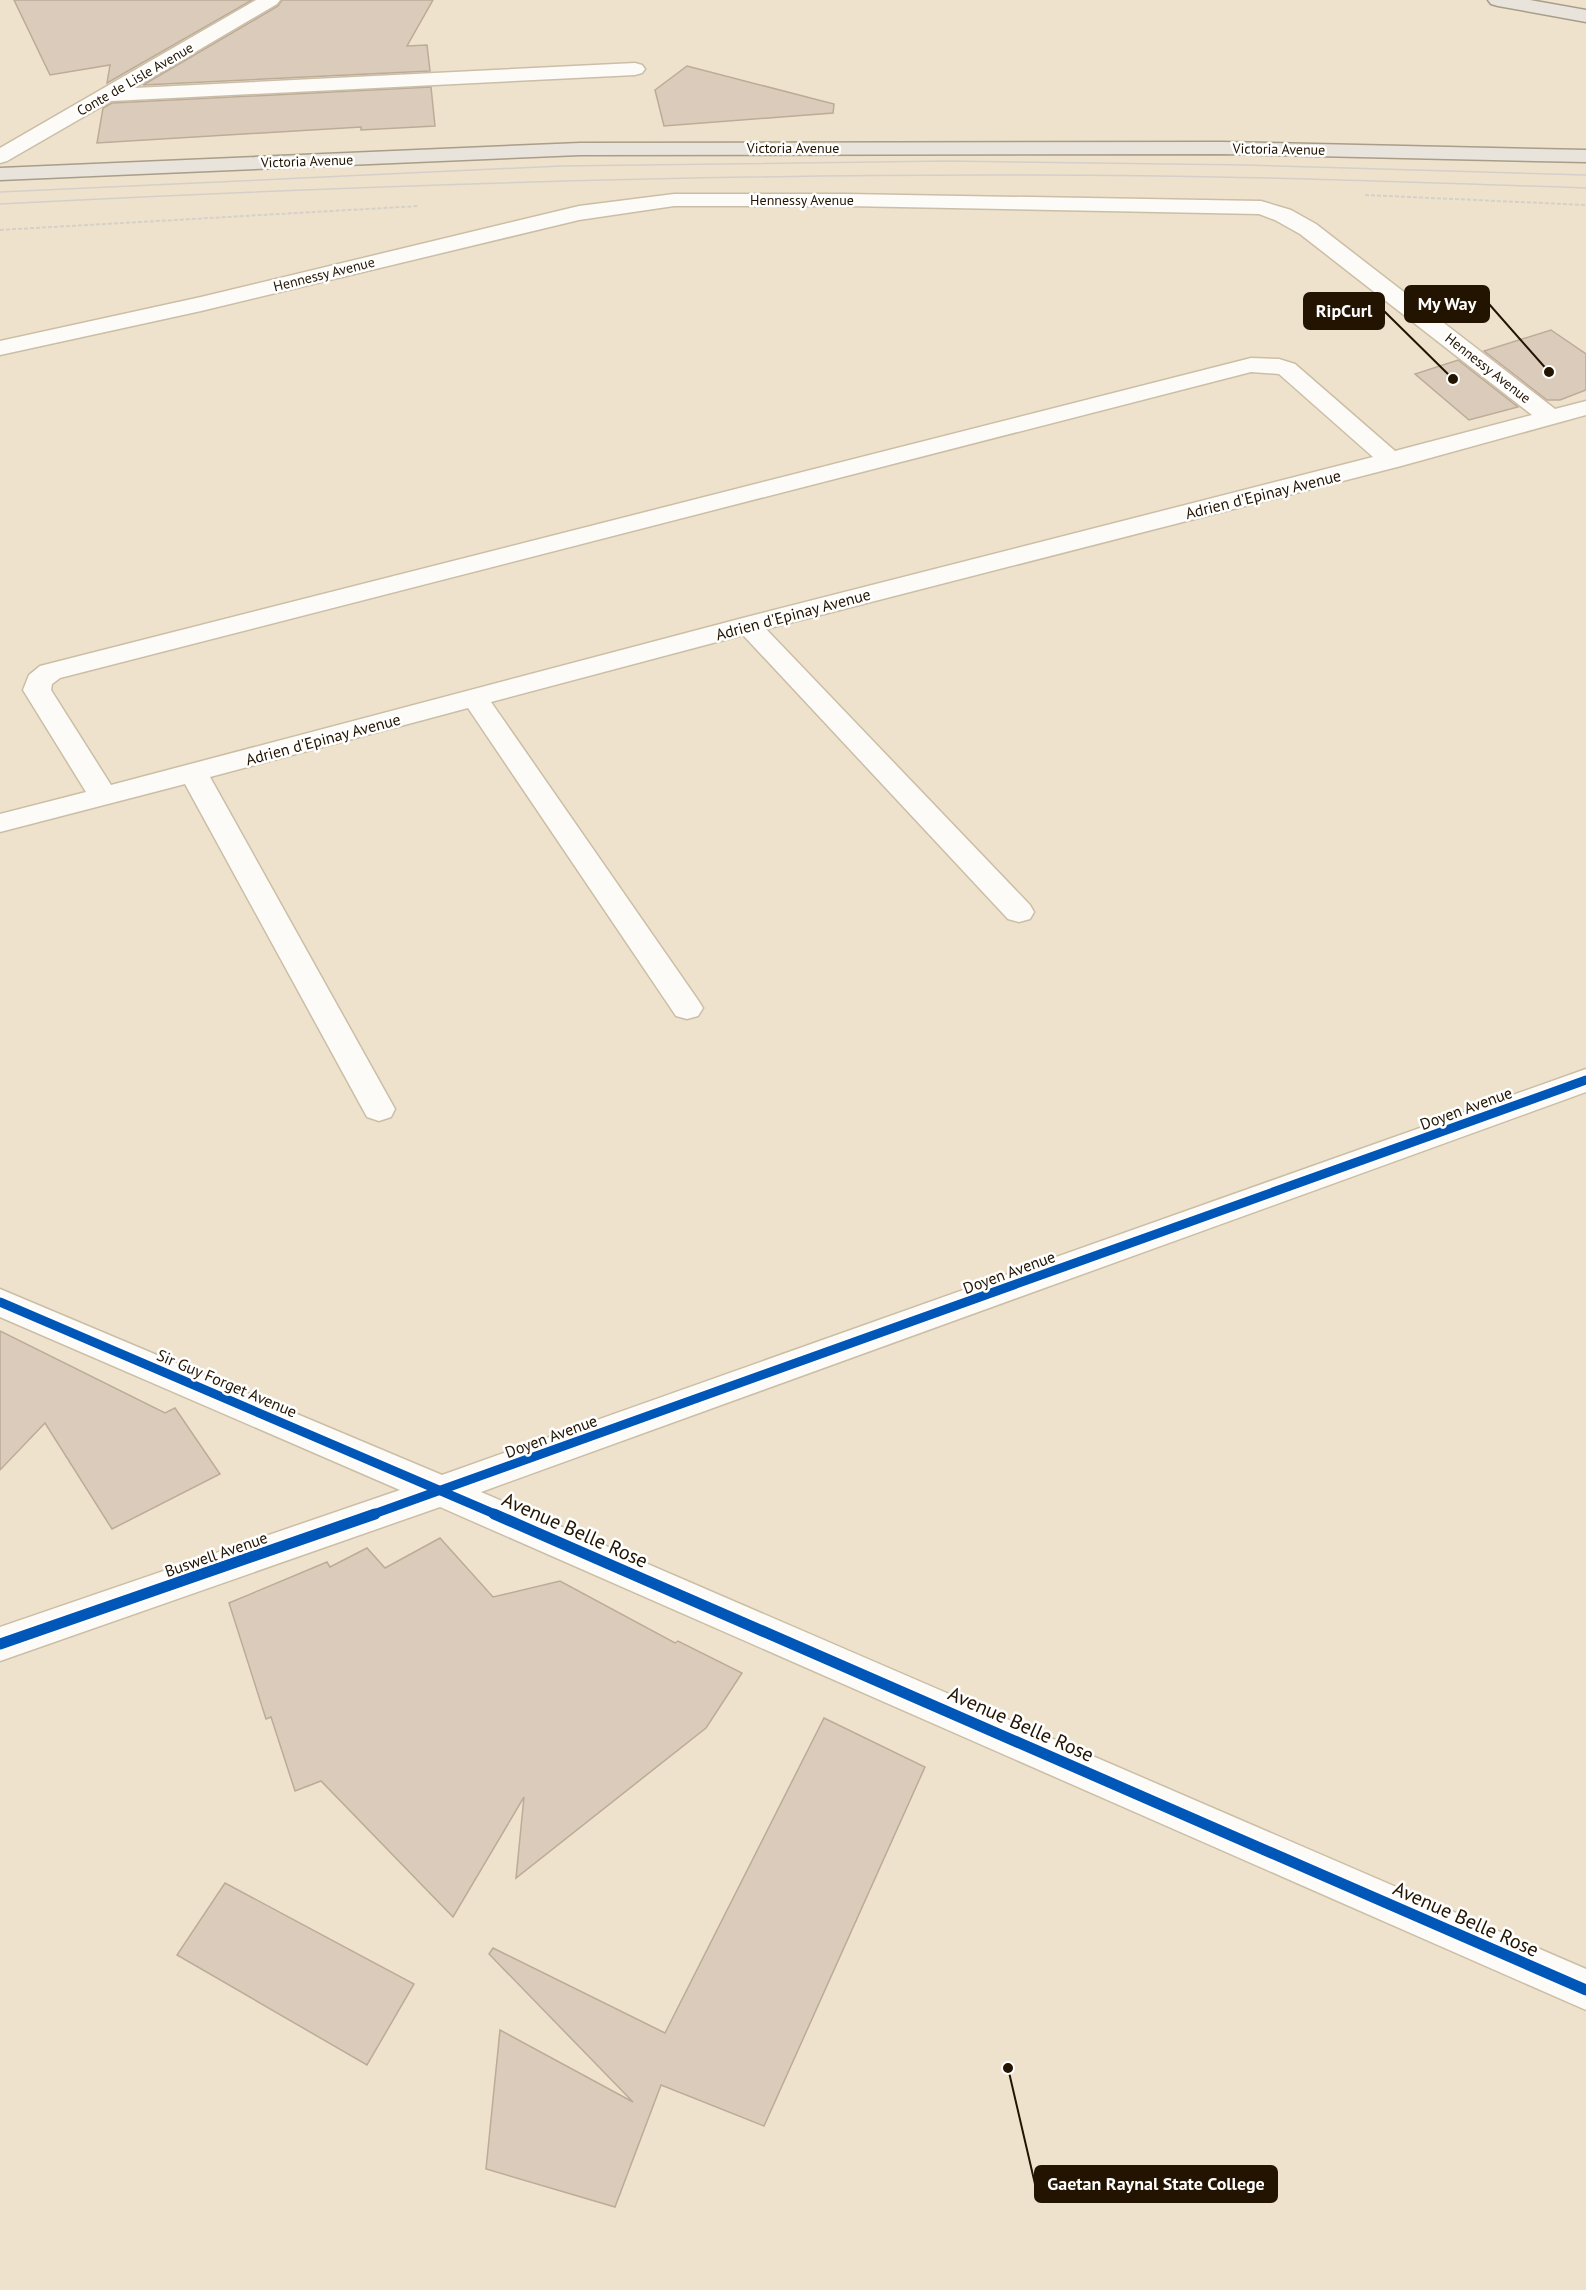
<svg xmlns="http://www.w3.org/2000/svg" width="1586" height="2290" font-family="'PT Sans',sans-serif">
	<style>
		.building { fill: #dacbba; stroke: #bcab97; stroke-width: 1.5 }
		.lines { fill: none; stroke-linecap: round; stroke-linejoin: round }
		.minor-casing { stroke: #cbbea6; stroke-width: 3 }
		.major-casing { stroke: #a89d88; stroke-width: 3 }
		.path { stroke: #d5d0c9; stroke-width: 2; stroke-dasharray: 4 2; stroke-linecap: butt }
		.minor { fill: #fdfbf7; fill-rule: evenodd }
		.major { fill: #e8e4db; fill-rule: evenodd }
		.tram { stroke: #d4cfc9; stroke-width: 1.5 }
		.cycleway-far1-casing { stroke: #fff; stroke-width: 13 }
		.cycleway-casing { stroke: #fff; stroke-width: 15 }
		.cycleway-far1 { stroke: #0057b8; stroke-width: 9 }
		.cycleway { stroke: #0057b8; stroke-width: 11 }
		.labels { text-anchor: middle; stroke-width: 5; stroke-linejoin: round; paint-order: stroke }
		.far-street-label { font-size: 14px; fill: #221400; stroke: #fff }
		.street-label { font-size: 16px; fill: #221400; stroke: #fff }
		.near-street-label { font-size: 20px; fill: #221400; stroke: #fff }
		.leader { fill: none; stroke: #221400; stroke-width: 2 }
		.callout-dot { fill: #221400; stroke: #fff; stroke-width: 2 }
		.callout { fill: #221400; stroke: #221400; stroke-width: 2 }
		.callout-label { font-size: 18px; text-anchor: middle; font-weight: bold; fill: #fff }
	</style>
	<rect width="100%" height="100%" fill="#efe2cc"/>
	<g class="building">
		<path d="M14 0H252L107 83 110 65 50 75Z"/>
		<path d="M282 0H433L407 46 427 45 430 71 143 85 278 6Z"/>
		<path d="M687 66 834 104 833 113 664 126 655 90Z"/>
		<path d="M431 87 435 126 361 130V127L97 143 103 108 112 103Z"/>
		<path d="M1551 330 1586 354V390L1560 400H1547L1484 351Z"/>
		<path d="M1458 360 1518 407 1469 420 1415 374Z"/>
		<path d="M0 1331 165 1413 175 1408 220 1474 112 1529 45 1423 0 1470Z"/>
		<path d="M440 1538 493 1597 560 1581 675 1643 678 1641 742 1673 706 1728 516 1878 524 1797 453 1917 321 1781 295 1791 271 1717 266 1719 229 1603 327 1562 330 1567 367 1548 385 1568Z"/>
		<path d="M824 1718 925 1767 764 2126 661 2085 615 2207 486 2169 500 2030 633 2102 489 1954 493 1948 665 2033Z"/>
		<path d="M225 1883 414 1984 367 2065 177 1955Z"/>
	</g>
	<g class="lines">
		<defs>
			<g id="minor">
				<path d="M256 0H280L277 4 134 88 635 63 642 65 645 69 642 73 635 75 111 101 7 161 0 163V148Z"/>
				<path d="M674 194H846L1261 201 1291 210 1316 224 1555 409 1586 401V415L1401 466 766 629 1030 905 1034 912 1030 919 1019 922 1008 919 743 635 491 702 698 1000 703 1008 698 1016 687 1019 676 1016 468 708 210 777 395 1109 391 1117 379 1121 367 1117 185 784 0 832V814L86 792 23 690 29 675 40 666 1251 358 1279 359 1295 364 1395 451 1532 415 1300 234 1275 220 1259 214 846 206H674L579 220 201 311 0 355V341L201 297 579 206ZM1251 372 1279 374 1373 457 739 619 111 785 51 690 52 684 60 678Z"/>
				<path d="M1586 1069V1092L481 1492 1586 1969V2010L440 1507 0 1661V1627L400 1490 0 1317V1289L442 1475Z"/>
			</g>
			<g id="major">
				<path d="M1488 0H1530L1586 10V22L1498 6 1491 4Z"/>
				<path d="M1222 142 1586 150V162L1222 154 580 155 0 180V168L580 143Z"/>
			</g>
		</defs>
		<use href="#minor" class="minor-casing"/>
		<use href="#major" class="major-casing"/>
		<g class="path">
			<path d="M1365 195 1586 205"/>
			<path d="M0 230 419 206"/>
		</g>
		<use href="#minor" class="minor"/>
		<use href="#major" class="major"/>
		<g class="tram">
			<path d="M0 192 561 166 948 161 1246 165 1586 175"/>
			<path d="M0 204C329 187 658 175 988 175 1188 174 1387 181 1586 188"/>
		</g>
		<defs>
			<g id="cycleway-far1">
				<path d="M0 1302 497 1515"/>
				<path d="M371 1515 1586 1080"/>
			</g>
			<g id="cycleway">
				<path d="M494 1514 1586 1990"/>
				<path d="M0 1644 375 1514"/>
			</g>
		</defs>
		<use href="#cycleway-far1" class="cycleway-far1-casing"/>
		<use href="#cycleway" class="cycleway-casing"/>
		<use href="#cycleway-far1" class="cycleway-far1"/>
		<use href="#cycleway" class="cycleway"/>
	</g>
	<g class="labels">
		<g class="far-street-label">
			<text transform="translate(135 79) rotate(-30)" y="5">Conte de Lisle Avenue</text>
			<text x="793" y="153">Victoria Avenue</text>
			<text transform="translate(1279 149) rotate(1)" y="5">Victoria Avenue</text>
			<text transform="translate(307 161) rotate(-2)" y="5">Victoria Avenue</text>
			<text x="802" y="205">Hennessy Avenue</text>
			<text transform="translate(324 274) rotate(-14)" y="5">Hennessy Avenue</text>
			<text transform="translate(1488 368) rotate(38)" y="5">Hennessy Avenue</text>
		</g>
		<g class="street-label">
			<text transform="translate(1263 494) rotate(-14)" y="6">Adrien d'Epinay Avenue</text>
			<text transform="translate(793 614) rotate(-15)" y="6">Adrien d'Epinay Avenue</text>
			<text transform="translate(323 739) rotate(-15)" y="6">Adrien d'Epinay Avenue</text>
			<text transform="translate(1466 1108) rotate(-20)" y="6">Doyen Avenue</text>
			<text transform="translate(1009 1272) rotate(-20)" y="6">Doyen Avenue</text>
			<text transform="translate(227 1383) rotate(23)" y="6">Sir Guy Forget Avenue</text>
			<text transform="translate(551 1436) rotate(-20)" y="6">Doyen Avenue</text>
			<text transform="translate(216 1554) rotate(-19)" y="6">Buswell Avenue</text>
		</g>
		<g class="near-street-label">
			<text transform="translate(575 1530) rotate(24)" y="7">Avenue Belle Rose</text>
			<text transform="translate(1021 1724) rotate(24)" y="7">Avenue Belle Rose</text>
			<text transform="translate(1466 1919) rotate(24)" y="7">Avenue Belle Rose</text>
		</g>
	</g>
	<path class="leader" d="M1549 372L1489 304M1453 379L1384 311M1008 2068L1035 2184"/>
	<g class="callout-dot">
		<circle cx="1549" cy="372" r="6"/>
		<circle cx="1453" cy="379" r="6"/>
		<circle cx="1008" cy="2068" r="6"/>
	</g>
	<g class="callout">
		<rect x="1405" y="286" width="84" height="36" rx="6"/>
		<rect x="1304" y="293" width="80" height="36" rx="6"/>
		<rect x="1035" y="2166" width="242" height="36" rx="6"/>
	</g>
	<g class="callout-label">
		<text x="1447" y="310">My Way</text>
		<text x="1344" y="317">RipCurl</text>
		<text x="1156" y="2190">Gaetan Raynal State College</text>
	</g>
</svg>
